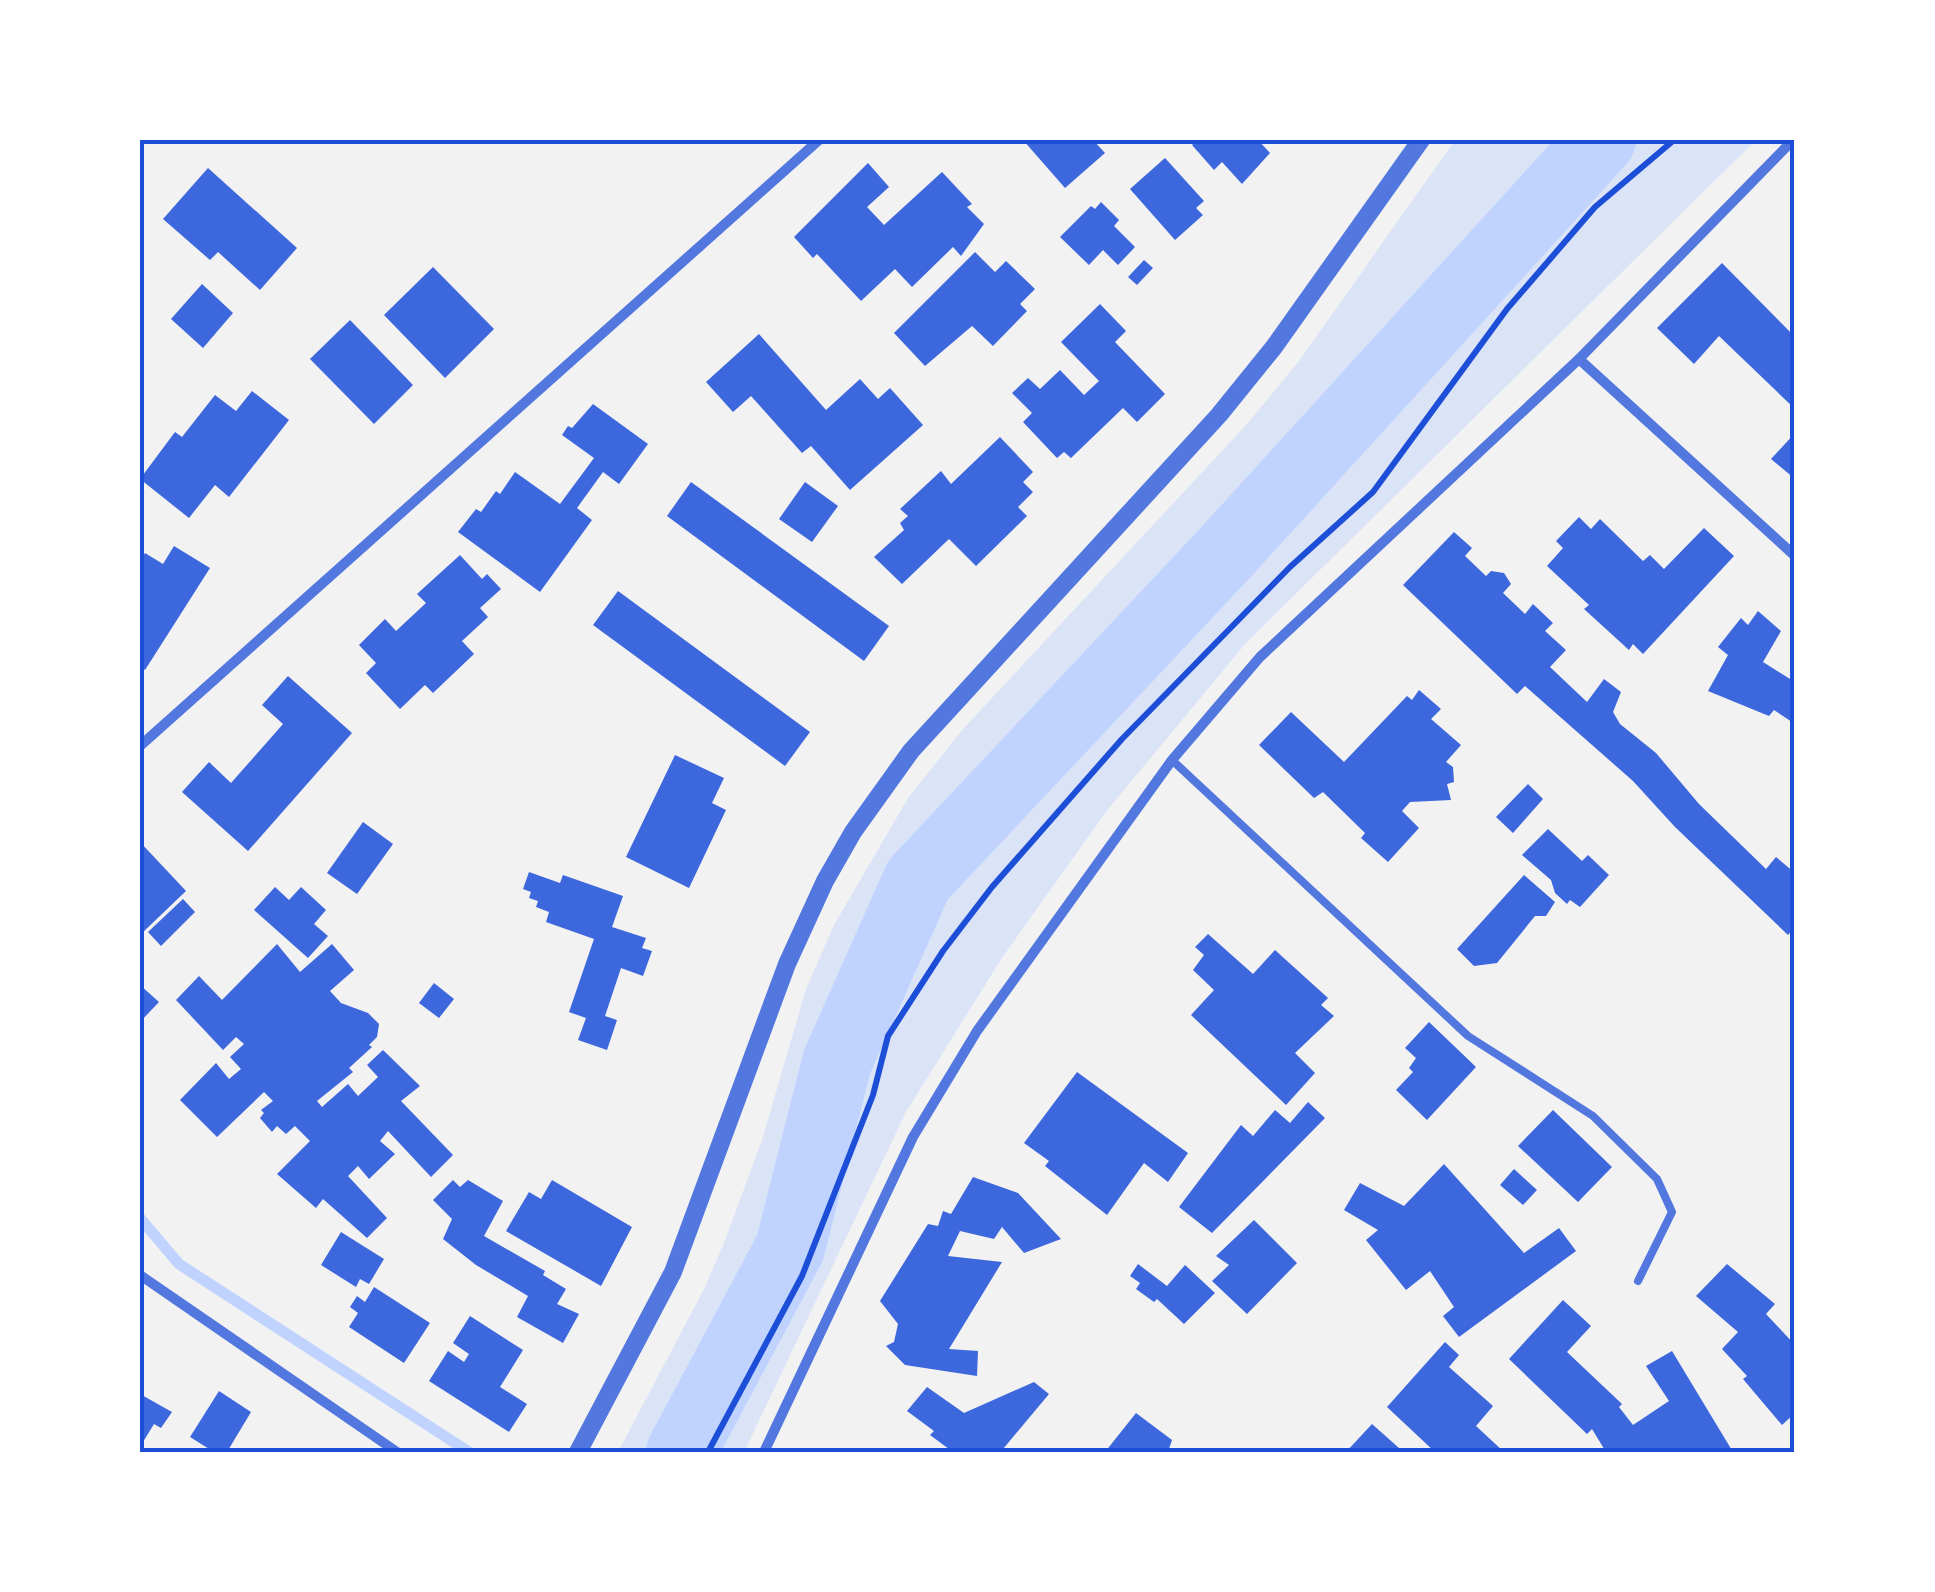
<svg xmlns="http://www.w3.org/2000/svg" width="1935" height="1592" font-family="'Work Sans',sans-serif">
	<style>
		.green { fill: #dbe4f7 }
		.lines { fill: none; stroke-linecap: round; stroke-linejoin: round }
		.stream { stroke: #bfd3fe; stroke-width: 11 }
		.river { stroke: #bfd3fe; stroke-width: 70 }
		.building { fill: #3d67dc }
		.path { stroke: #1d4ed8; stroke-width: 6 }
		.service { stroke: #5277de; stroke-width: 8 }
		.minor { stroke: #5277de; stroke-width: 10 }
		.tertiary { stroke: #5277de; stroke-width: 18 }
		.neatline { fill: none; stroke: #1d4ed8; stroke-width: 4 }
	</style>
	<rect width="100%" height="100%" fill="#f2f2f2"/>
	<path class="green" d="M1455 140H1756L1246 643 1109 808 1002 958 906 1112 744 1452H618L704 1289 724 1243 762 1140 806 989 834 925 908 798 963 729 1248 423 1299 361Z"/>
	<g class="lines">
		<path class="stream" d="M140 1218 179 1264 469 1452"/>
		<path class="river" d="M681 1452 790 1248 837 1062 918 880 1227 551 1601 140"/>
	</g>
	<g class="building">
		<path d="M1023 140H1093L1105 153 1065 188Z"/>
		<path d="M1197 140H1258L1270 153 1242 184 1222 162 1214 170 1192 145Z"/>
		<path d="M1165 158 1204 201 1196 208 1203 215 1175 240 1130 189Z"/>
		<path d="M868 163 889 187 867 207 884 225 942 172 972 204 967 207 984 224 961 256 953 247 912 287 895 269 861 301 817 254 813 258 794 237Z"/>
		<path d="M208 168 297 248 260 290 218 252 210 260 163 219Z"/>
		<path d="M1101 202 1119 220 1114 226 1135 247 1118 265 1103 250 1089 265 1060 237 1091 206 1095 209Z"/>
		<path d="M975 252 995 272 1006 261 1035 289 1020 304 1027 311 993 346 972 326 925 366 894 333Z"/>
		<path d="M1144 260 1153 268 1137 285 1128 277Z"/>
		<path d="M1722 263 1795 337V409L1719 336 1694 364 1657 328Z"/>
		<path d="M433 267 494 329 445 378 384 315Z"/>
		<path d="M202 284 233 313 203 348 171 319Z"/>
		<path d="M1100 304 1126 331 1115 342 1165 394 1137 422 1123 408 1071 458 1064 452 1057 458 1023 422 1032 413 1012 393 1028 378 1040 389 1060 370 1084 395 1099 381 1061 342Z"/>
		<path d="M350 320 413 385 374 424 310 359Z"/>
		<path d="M759 334 826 410 860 379 878 399 890 388 923 425 850 490 811 446 802 453 751 396 733 412 706 382Z"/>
		<path d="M252 391 289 420 229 497 215 485 189 518 140 479 175 432 182 437 215 395 236 411Z"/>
		<path d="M593 404 648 444 619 484 603 472 577 508 592 520 540 592 458 532 476 509 481 512 496 491 500 494 515 472 560 504 594 458 562 435 568 426 572 428Z"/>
		<path d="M1795 433V479L1771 459Z"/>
		<path d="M1000 437 1033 472 1023 482 1033 492 1018 507 1027 516 976 566 949 539 902 584 874 557 904 530 900 523 908 516 900 509 941 471 951 484Z"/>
		<path d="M691 482 889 626 864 661 667 516Z"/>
		<path d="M805 482 838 506 812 542 779 519Z"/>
		<path d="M1579 517 1591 529 1600 519 1643 561 1650 555 1664 569 1704 528 1734 556 1643 654 1633 644 1629 650 1584 609 1589 605 1547 566 1563 548 1556 541Z"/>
		<path d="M1454 532 1472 548 1465 556 1486 576 1491 571 1504 573 1511 584 1503 593 1525 614 1533 604 1553 623 1545 631 1566 650 1550 667 1587 702 1604 679 1621 692 1613 712 1620 724 1656 753 1699 804 1766 869 1776 857 1795 873V927L1788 935 1675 827 1633 781 1525 686 1517 694 1403 585Z"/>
		<path d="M174 546 210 568 145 670 140 666V561L145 553 163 564Z"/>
		<path d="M460 555 482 579 487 574 501 589 480 608 488 617 462 641 474 654 433 693 425 685 400 709 366 673 376 663 359 645 385 619 396 631 426 603 417 594Z"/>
		<path d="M618 591 810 732 785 766 593 625Z"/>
		<path d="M1758 611 1781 631 1763 662 1795 682V724L1774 710 1769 716 1708 691 1728 655 1718 647 1741 618 1748 625Z"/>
		<path d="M288 676 352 733 248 851 182 792 209 762 231 783 283 724 262 705Z"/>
		<path d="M1419 690 1441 709 1431 719 1461 745 1446 762 1453 767 1454 782 1447 784 1451 800 1410 802 1402 811 1419 828 1388 862 1361 838 1365 833 1323 792 1314 798 1259 745 1291 712 1344 762 1407 696 1412 700Z"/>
		<path d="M675 755 724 778 712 803 726 810 689 888 626 857Z"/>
		<path d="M1528 784 1543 799 1513 833 1496 817Z"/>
		<path d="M363 822 393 844 357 894 327 873Z"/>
		<path d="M1548 829 1582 861 1588 855 1609 875 1580 907 1570 900 1567 904 1555 893 1551 880 1522 855Z"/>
		<path d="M140 842 186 891 140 935Z"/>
		<path d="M529 872 560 883 563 875 623 896 612 927 646 938 642 948 652 951 643 976 621 968 605 1016 617 1020 607 1050 578 1040 586 1018 569 1012 594 939 546 922 549 912 536 907 538 901 529 898 531 892 523 889Z"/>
		<path d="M1524 875 1555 902 1546 916H1535L1497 963 1474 966 1457 949Z"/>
		<path d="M275 887 289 900 301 887 326 910 314 924 328 936 308 958 254 910Z"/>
		<path d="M183 899 195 912 161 946 148 932Z"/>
		<path d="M1208 934 1253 974 1275 950 1328 998 1321 1005 1334 1016 1295 1053 1315 1073 1286 1105 1191 1015 1214 990 1193 970 1204 955 1195 947Z"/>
		<path d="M277 944 300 972 332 944 354 970 330 991 341 1003 368 1013 379 1024 377 1037 369 1045 372 1047 349 1068 353 1072 317 1101 322 1107 348 1084 358 1096 378 1077 367 1065 383 1050 420 1086 401 1101 453 1155 431 1177 388 1131 380 1141 395 1154 369 1179 358 1166 348 1176 387 1218 367 1238 323 1199 316 1208 277 1174 310 1141 295 1126 286 1134 277 1126 272 1132 260 1118 264 1113 261 1110 273 1101 264 1092 217 1137 180 1100 216 1063 229 1079 241 1069 230 1057 244 1044 236 1037 223 1050 176 1000 199 976 222 1000Z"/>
		<path d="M434 983 454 999 439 1018 419 1003Z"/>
		<path d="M140 985 159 1002 140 1022Z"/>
		<path d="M1429 1022 1476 1067 1427 1120 1396 1090 1413 1072 1409 1068 1416 1058 1405 1048Z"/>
		<path d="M1077 1072 1188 1153 1168 1182 1144 1163 1107 1215 1045 1166 1049 1161 1024 1143Z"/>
		<path d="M1308 1102 1325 1118 1212 1233 1179 1207 1241 1125 1253 1136 1275 1110 1290 1123Z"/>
		<path d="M1553 1110 1612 1167 1578 1202 1518 1146Z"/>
		<path d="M1444 1164 1524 1253 1559 1228 1576 1251 1459 1337 1443 1316 1454 1307 1430 1271 1406 1290 1366 1240 1378 1230 1344 1210 1360 1183 1404 1206Z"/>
		<path d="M1514 1169 1537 1190 1523 1205 1500 1185Z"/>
		<path d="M973 1177 1018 1193 1061 1239 1024 1253 1002 1227 994 1239 960 1231 948 1256 1002 1262 949 1349 978 1351 977 1376 905 1365 886 1346 894 1342 898 1324 880 1301 928 1224 938 1226 943 1211 951 1214Z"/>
		<path d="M453 1180 460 1187 468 1180 503 1201 484 1236 545 1271 543 1275 566 1289 557 1304 579 1314 563 1343 517 1317 528 1296 476 1265 443 1239 452 1219 433 1200Z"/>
		<path d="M552 1180 632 1227 601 1286 506 1231 529 1192 541 1199Z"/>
		<path d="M1254 1220 1297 1263 1247 1314 1212 1281 1229 1265 1216 1256Z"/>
		<path d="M341 1232 384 1259 369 1284 360 1279 356 1287 321 1265Z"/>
		<path d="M1138 1264 1167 1286 1185 1265 1215 1293 1184 1324 1157 1299 1154 1302 1136 1289 1140 1283 1130 1276Z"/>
		<path d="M1727 1264 1775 1304 1766 1314 1795 1345V1413L1782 1425 1743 1379 1747 1376 1722 1349 1738 1332 1696 1296Z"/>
		<path d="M374 1287 430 1323 404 1363 349 1327 358 1313 350 1307 357 1296 365 1302Z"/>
		<path d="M1563 1300 1591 1326 1567 1352 1622 1404 1619 1407 1633 1425 1669 1401 1646 1366 1672 1351 1733 1452H1606L1592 1429 1587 1434 1509 1359Z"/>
		<path d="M470 1316 523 1350 500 1387 527 1404 509 1432 429 1381 448 1351 464 1362 469 1354 453 1343Z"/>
		<path d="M1445 1342 1459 1355 1449 1367 1493 1406 1476 1426 1504 1452H1435L1387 1407Z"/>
		<path d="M1034 1382 1049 1394 1003 1449 1007 1452H953L930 1435 934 1431 907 1411 927 1387 964 1413Z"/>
		<path d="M219 1391 251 1412 227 1452H214L190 1437Z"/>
		<path d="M140 1394 172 1412 161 1428 154 1424 140 1447Z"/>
		<path d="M1136 1413 1172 1440 1168 1452H1105Z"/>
		<path d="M1372 1424 1399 1448 1396 1452H1346Z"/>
	</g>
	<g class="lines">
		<path class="path" d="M708 1452 802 1276 873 1095 888 1036 943 951 992 887 1122 739 1290 567 1373 492 1507 309 1595 207 1674 140"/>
		<path class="service" d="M1172 760 1468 1036 1593 1116 1657 1179 1672 1212 1638 1281"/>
		<g class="minor">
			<path d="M1579 359 1795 556"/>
			<path d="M140 746 819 140"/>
			<path d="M140 1275 397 1452"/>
			<path d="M764 1452 913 1137 977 1031 1172 760 1260 657 1579 359 1793 140"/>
		</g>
		<path class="tertiary" d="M578 1452 673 1272 787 964 825 881 853 832 911 751 1219 415 1274 347 1421 140"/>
	</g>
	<rect width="1935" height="1592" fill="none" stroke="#ffffff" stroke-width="285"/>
	<rect x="142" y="142" width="1650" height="1308" class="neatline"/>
</svg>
